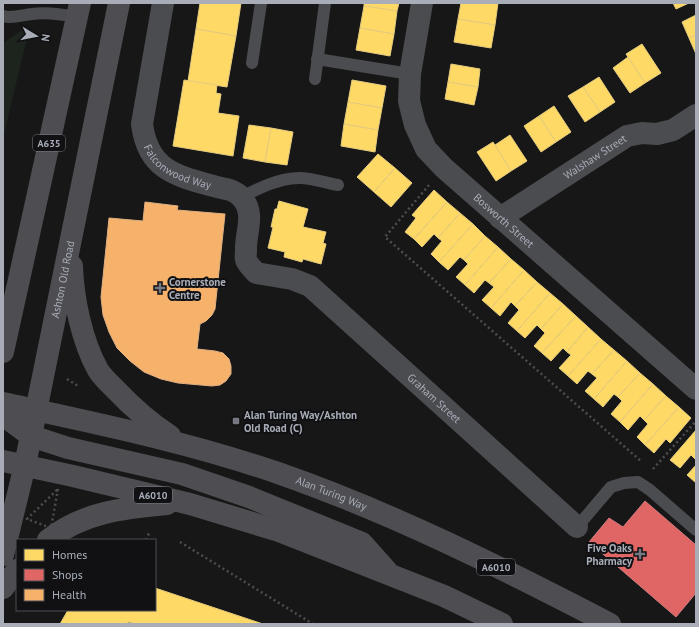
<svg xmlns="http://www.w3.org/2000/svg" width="699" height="627" font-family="'PT Sans',sans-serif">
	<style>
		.green { fill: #1d241e }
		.homes { fill: #ffd966; stroke: #e5cc7f }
		.shops { fill: #e06666; stroke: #cf7b7f }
		.health { fill: #f6b26b; stroke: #dfb082 }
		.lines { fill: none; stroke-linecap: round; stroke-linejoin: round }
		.path { stroke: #4d4e52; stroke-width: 2.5; stroke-dasharray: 2 3; stroke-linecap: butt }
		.service { stroke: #4b4c50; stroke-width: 12 }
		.minor { stroke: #4b4c50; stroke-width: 22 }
		.trunk { stroke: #4e4e52; stroke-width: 22 }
		.poi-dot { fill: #757880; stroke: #111113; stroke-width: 1.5 }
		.labels { text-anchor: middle; stroke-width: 4; stroke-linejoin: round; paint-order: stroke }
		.shield { fill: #111113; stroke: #7b7e86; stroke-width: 1 }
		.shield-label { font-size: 10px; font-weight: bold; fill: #a8adb8 }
		.street-label { font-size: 11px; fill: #a8adb8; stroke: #111113 }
		.poi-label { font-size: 11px; font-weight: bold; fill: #a8adb8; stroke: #111113; text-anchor: start }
	</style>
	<rect width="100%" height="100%" fill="#171717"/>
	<path class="green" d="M29 30 3 138V43L21 31Z"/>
	<g class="homes">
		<path d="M200 3H241L236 36 196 29Z"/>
		<path d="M364 3H399L397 11 364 6Z"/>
		<path d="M461 3H498L495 25 458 19Z"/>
		<path d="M673 3H689L676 9Z"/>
		<path d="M364 6 397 11 394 34 360 28Z"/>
		<path d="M696 15V35L689 38 682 22Z"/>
		<path d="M458 19 495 25 491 48 454 42Z"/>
		<path d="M360 28 394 34 390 56 356 50Z"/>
		<path d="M196 29 236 36 227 87 188 81Z"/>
		<path d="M696 35V54L689 38Z"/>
		<path d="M642 44 661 73 645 83 626 54Z"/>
		<path d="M628 57 645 83 630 93 613 68Z"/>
		<path d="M451 64 480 69 478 87 448 82Z"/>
		<path d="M599 77 615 102 600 112 583 87Z"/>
		<path d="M184 80 217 85 216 93 221 94 218 113 239 116 233 156 173 146Z"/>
		<path d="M352 80 386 86 382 108 348 102Z"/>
		<path d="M448 82 478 87 474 105 445 99Z"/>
		<path d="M583 87 600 112 585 122 568 96Z"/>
		<path d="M348 102 382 108 378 130 344 124Z"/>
		<path d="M554 106 571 132 556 142 539 116Z"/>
		<path d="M539 116 556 142 541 152 524 126Z"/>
		<path d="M344 124 378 130 375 152 341 146Z"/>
		<path d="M249 125 271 128 265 162 243 158Z"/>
		<path d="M271 128 293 132 287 165 265 162Z"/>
		<path d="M510 135 527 161 511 171 495 145Z"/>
		<path d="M493 142 511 171 496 181 477 152Z"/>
		<path d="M378 154 395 168 374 192 357 177Z"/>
		<path d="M395 168 412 183 391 207 374 192Z"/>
		<path d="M434 190 447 202 414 239 405 232 416 218 412 215Z"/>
		<path d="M279 201 308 209 303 227 326 232 323 243 326 244 321 264 303 259 302 262 284 257 285 252 268 248 273 227H271L275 209H277Z"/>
		<path d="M447 202 460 213 438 238 434 234 422 247 414 239Z"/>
		<path d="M460 213 473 224 439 262 431 254 442 241 438 238Z"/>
		<path d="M473 224 485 236 464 260 460 257 448 270 439 262Z"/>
		<path d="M485 236 498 247 465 285 456 277 468 264 464 260Z"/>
		<path d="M498 247 511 259 489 283 485 280 474 293 465 285Z"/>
		<path d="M511 259 524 270 491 308 482 300 494 287 489 283Z"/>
		<path d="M524 270 537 282 515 306 511 302 500 316 491 308Z"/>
		<path d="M537 282 550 293 517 331 508 323 519 310 515 306Z"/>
		<path d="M550 293 563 304 541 329 537 325 525 338 517 331Z"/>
		<path d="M563 304 576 316 542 353 534 346 545 333 541 329Z"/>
		<path d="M576 316 588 327 567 352 563 348 551 361 542 353Z"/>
		<path d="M588 327 601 339 568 376 559 368 571 355 567 352Z"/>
		<path d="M601 339 614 350 592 374 588 371 577 384 568 376Z"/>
		<path d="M614 350 627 361 594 399 585 391 597 378 592 374Z"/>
		<path d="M627 361 640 373 618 397 614 394 603 407 594 399Z"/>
		<path d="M640 373 653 384 620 422 611 414 622 401 618 397Z"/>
		<path d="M653 384 666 396 644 420 640 416 628 430 620 422Z"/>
		<path d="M666 396 679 407 645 445 637 437 648 424 644 420Z"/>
		<path d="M679 407 691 418 670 443 666 439 654 453 645 445Z"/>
		<path d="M696 430V458L695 459 691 455 680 468 670 460Z"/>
		<path d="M696 465V483L687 475Z"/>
		<path d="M155 588 263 624H136L129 622 126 624H60L68 610H155Z"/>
	</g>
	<path class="shops" d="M645 501 696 545V593L676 617 589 542 609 518 623 527Z"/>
	<path class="health" d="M145 202 178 206 177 210 225 214 215 309 212 315 206 321 200 324 197 349 215 351 223 353 229 359 231 366V374L226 381 220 385 212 386 178 383 161 379 144 372 130 361 117 348 109 332 103 315 101 297 109 218 143 221Z"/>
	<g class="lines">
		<g class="path">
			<path d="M429 185 385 237 642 462"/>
			<path d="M67 379 78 386"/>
			<path d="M653 469 696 421"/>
			<path d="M58 489 51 528 27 519Z"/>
			<path d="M146 540 150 531"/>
			<path d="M180 542 313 624"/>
		</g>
		<g class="service">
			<path d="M3 16C12 19 22 15 32 14 47 12 61 14 76 17"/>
			<path d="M317 59 410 74"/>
			<path d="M252 63 261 3"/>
			<path d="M315 79 325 3"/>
			<path d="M242 197C259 188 277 179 298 178 309 177 326 183 338 185"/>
			<path d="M577 527 611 487 624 483 638 482 650 490 696 530"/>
		</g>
		<g class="minor">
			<path id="s1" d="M163 3 142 124C148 171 177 176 217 187 227 189 235 190 242 198 256 214 245 233 246 251 246 254 245 258 246 260 248 265 253 269 256 273L292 279 310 286 577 527"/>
			<path id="s2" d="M422 3 410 74 409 101 415 125 426 149 444 168 696 389"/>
			<path id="s3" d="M500 218 627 136 642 133 657 134 673 130 696 115"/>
		</g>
		<g class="trunk">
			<path d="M72 266C73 299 82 341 98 370 103 378 110 384 116 390 134 409 149 422 170 436"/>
			<path d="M3 352 80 3"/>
			<path id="s4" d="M3 403C95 423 188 442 278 473 393 513 502 568 610 624"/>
			<path d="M3 413 12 422 31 436 68 448 182 474 249 497 362 543 387 571"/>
			<path d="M3 461 73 476 190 504 279 531 444 596 502 624"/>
			<path d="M48 540C83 512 124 508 167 504"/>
			<path id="s5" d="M3 555 25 465 119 3"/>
			<path d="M3 588 17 570"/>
		</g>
	</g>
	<g class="poi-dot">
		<path d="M158 282h4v4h4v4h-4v4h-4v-4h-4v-4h4z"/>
		<rect x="232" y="417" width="8" height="8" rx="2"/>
		<path d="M638 548h4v4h4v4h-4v4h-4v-4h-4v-4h4z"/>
	</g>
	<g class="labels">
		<g class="shield">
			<rect x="33" y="135" width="32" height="16" rx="3"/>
			<rect x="134" y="487" width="38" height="16" rx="3"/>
			<rect x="477" y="559" width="38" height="16" rx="3"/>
		</g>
		<g class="shield-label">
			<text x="49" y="147">A635</text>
			<text x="153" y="499">A6010</text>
			<text x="496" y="571">A6010</text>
		</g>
		<g class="street-label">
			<text dy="4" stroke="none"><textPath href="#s3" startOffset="113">Walshaw Street</textPath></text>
			<text dy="4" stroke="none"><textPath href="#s1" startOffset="184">Falconwood Way</textPath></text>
			<text dy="4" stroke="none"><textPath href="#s2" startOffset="256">Bosworth Street</textPath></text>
			<text dy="4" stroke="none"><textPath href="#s5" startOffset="282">Ashton Old Road</textPath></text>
			<text dy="4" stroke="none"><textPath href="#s1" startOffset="561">Graham Street</textPath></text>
			<text dy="4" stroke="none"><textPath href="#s4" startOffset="341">Alan Turing Way</textPath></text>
		</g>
		<g class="poi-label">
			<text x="169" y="286">Cornerstone<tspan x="169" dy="13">Centre</tspan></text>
			<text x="244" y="419">Alan Turing Way/Ashton<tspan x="244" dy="13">Old Road (C)</tspan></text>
			<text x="632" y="552" text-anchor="end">Five Oaks<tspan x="632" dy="13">Pharmacy</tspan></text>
		</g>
	</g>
	<rect width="699" height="627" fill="none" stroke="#a8adb8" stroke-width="8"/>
	<rect x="16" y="539" width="140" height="72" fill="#111113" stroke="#4d4f55"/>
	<rect x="24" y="549" width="20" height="12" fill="#ffd966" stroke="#4d4f55"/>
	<text x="52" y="559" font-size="12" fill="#a8adb8">Homes</text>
	<rect x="24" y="569" width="20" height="12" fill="#e06666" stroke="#4d4f55"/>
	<text x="52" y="579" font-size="12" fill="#a8adb8">Shops</text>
	<rect x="24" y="589" width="20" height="12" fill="#f6b26b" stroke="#4d4f55"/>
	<text x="52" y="599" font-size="12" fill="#a8adb8">Health</text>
	<g transform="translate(36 36) rotate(100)" stroke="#111113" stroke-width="3" paint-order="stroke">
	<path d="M0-3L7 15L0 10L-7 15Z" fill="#a8adb8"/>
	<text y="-6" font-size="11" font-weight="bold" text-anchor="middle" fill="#a8adb8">N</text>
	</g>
</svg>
